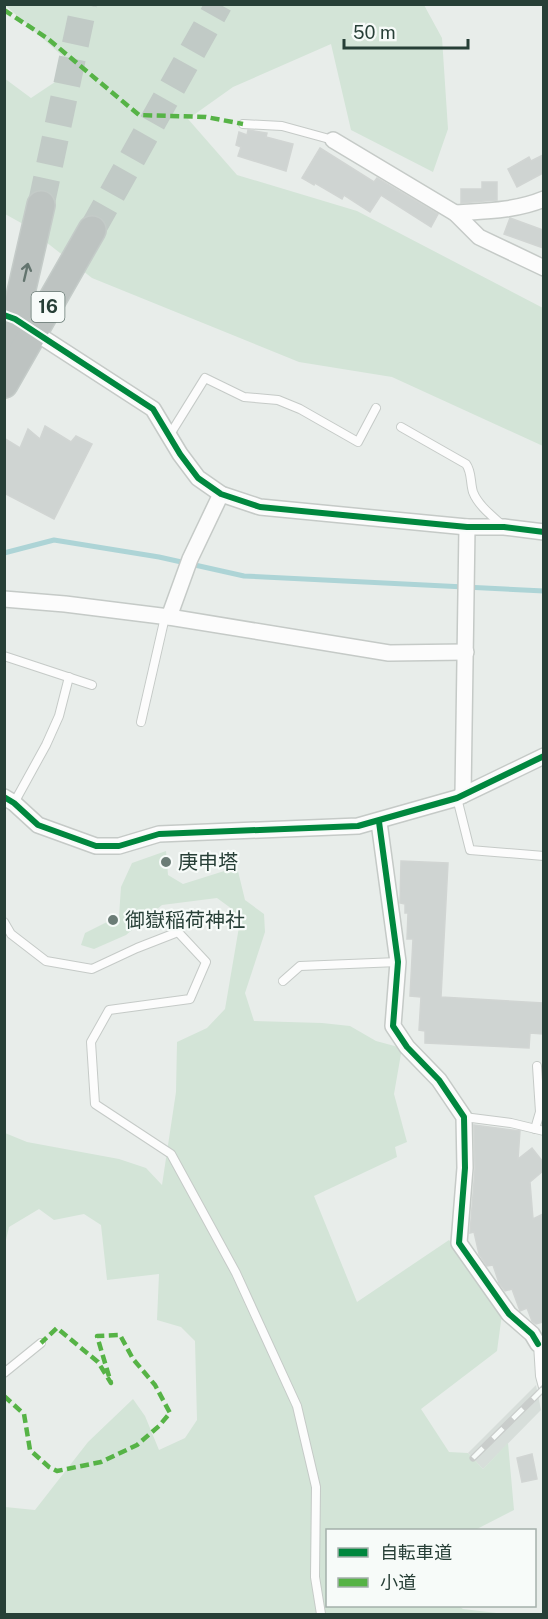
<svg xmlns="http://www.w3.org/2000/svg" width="548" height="1619" font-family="'Public Sans','Noto Sans JP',sans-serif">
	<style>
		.built { fill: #d7deda }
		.green { fill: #d3e4d7 }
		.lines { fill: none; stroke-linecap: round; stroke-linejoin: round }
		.stream { stroke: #add4d6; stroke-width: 5 }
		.building { fill: #cfd4d2; stroke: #d1d5d3; stroke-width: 1.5 }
		.highway-tunnel { stroke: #c1cac6; stroke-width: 27; stroke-dasharray: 27 14; stroke-linecap: butt }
		.lane-casing { stroke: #c5cac7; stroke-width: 10 }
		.street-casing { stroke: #c5cac7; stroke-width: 18 }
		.highway-casing { stroke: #c4cbc8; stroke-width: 30 }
		.lane { stroke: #fcfcfc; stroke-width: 8 }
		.street { stroke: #fcfcfc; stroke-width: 15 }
		.highway { stroke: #bdc3c1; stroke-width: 27 }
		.rail-casing { stroke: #c9cdcb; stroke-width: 7 }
		.rail { stroke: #f7fbf9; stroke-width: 4.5; stroke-dasharray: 14; stroke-linecap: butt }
		.quiet { stroke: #56b346; stroke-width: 4.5; stroke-dasharray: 9 4.5; stroke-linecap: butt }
		.cycleway-casing { stroke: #f7fbf9; stroke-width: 10 }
		.cycleway { stroke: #00873e; stroke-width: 6 }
		.oneway { stroke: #63746e }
		.poi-dot { fill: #6b7c76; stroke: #f7fbf9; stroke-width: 2 }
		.labels { text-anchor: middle; stroke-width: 4.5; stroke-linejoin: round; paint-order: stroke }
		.shield { fill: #f7fbf9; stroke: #657771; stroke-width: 1.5 }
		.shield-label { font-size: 18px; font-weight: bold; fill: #273f37 }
		.poi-label { font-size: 20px; fill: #273f37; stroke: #f7fbf9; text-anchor: start }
	</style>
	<rect width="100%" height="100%" fill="#e8edea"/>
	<path class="built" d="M536 1385 541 1410 483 1469 468 1453Z"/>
	<g class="green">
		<path d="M5 5H424L442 38 448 129 433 172 351 130 331 44 233 87 188 119 237 175 357 211 543 308V446L392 377 299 362 92 278 23 224 5 214 4 78 31 98 76 68Z"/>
		<path d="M166 851 168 875 183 884 237 867 245 900 264 914 265 932 245 993 254 1021 322 1023 350 1026 376 1041 402 1048 394 1094 407 1142 395 1147 397 1157 314 1196 357 1302 449 1240 502 1314 497 1351 421 1409 449 1452 468 1453 483 1469 508 1443 514 1510 475 1530H328V1606H459L463 1609 505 1614H5V1507L35 1510 88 1442 133 1399 145 1416 159 1450 185 1438 197 1420 195 1341 181 1327 157 1320 159 1274 107 1280 101 1225 84 1214 54 1220 39 1209 9 1227 5 1244V1133L27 1142 119 1159 146 1168 162 1185 176 1092 177 1042 207 1028 225 1009 239 927 232 909 217 898 162 905 126 935 94 949 81 945 85 933 119 916 121 887 132 863Z"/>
	</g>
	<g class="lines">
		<path class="stream" d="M4 553 54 540 159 557 244 576 544 591"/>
	</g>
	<g class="building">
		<path d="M248 130 267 133 266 137 293 144 286 171 238 156 241 147 236 145 239 132 247 135Z"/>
		<path d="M320 148 374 182 377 178 438 214 431 227 381 195 370 212 344 195 342 199 315 183 314 185 302 178Z"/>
		<path d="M543 155V173L517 187 508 169 529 157 531 161Z"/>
		<path d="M482 182H497V200L461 203V189H482Z"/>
		<path d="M510 218 543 230V248L504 234Z"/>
		<path d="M45 426 71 442 76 436 92 444 54 519 4 493V438L20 448 28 429 40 439Z"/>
		<path d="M401 861 448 863 441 997 543 1003V1034L530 1033 529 1048 425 1043V1031L419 1030 421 997 410 996 413 939H407L408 913H405V904L400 903Z"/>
		<path d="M474 1125 520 1131 518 1159 532 1148 543 1162V1171L530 1182 533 1219 543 1214V1322L536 1324 532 1321 527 1308 520 1311 512 1289 505 1291 499 1283 493 1265 487 1266 479 1254 474 1232 470 1233 475 1169Z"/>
		<path d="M532 1454 537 1479 522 1482 517 1458Z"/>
	</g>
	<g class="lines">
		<g class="highway-tunnel">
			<path d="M41 205 84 4"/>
			<path d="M92 230 219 4"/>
		</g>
		<defs>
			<g id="lane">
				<path d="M243 124 282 126 333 140"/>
				<path d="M401 427 466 464C472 472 470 482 473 492 478 505 491 515 501 524"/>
				<path d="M169 436 205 378 244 397 278 400 300 409 358 442 376 408"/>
				<path d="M4 656 92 685"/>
				<path d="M141 722 165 617"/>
				<path d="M457 798 470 850 544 856"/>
				<path d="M14 803 46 745 59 716 69 677"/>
				<path d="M4 922 11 934 46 961 92 969 137 948 178 932 206 962 190 999 109 1010 91 1042 95 1104 171 1154 236 1273 297 1406 316 1487 315 1577 321 1614"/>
				<path d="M283 981 300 966 398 962"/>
				<path d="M464 1117 511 1123 544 1131"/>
				<path d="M535 1129 540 1112 537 1066"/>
				<path d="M539 1343 538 1344 540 1376 544 1391"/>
				<path d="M4 1373 41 1343"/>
			</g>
			<g id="street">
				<path d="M333 140 455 213 479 237 544 268"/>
				<path d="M455 213C485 211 515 211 544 199"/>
				<path d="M28 328 153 409 180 454 198 478 221 494 260 507 467 527H504L544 532"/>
				<path d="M4 599 65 604 169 617 389 653 466 652"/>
				<path d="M169 617 190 559 221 494"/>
				<path d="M463 795 467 527"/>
				<path d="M4 797 14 803 38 825 96 846H119L159 834 358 826 457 798 544 756"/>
				<path d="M379 822 398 962 393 1026 407 1047 439 1080 464 1117 465 1168 459 1243 509 1314 532 1334 538 1344"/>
			</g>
			<g id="highway">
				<path d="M4 349 15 319 41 205"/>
				<path d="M4 384 92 230"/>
			</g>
		</defs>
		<use href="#lane" class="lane-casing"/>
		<use href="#street" class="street-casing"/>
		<use href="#highway" class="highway-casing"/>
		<use href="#lane" class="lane"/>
		<use href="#street" class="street"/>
		<use href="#highway" class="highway"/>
		<defs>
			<path id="rail" d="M473 1458 544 1388"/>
		</defs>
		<use href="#rail" class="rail-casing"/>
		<use href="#rail" class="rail"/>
		<g class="quiet">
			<path d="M4 10 47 38 139 115 206 117 243 124"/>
			<path d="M4 1396 24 1414 30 1450 49 1467 57 1471 101 1462 137 1445 159 1426 170 1413 155 1385 133 1359 120 1335 97 1336 111 1383 98 1362 57 1328 41 1343"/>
		</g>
		<defs>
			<g id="cycleway">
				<path d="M4 315 15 319 153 409 180 454 198 478 221 494 260 507 467 527H504L544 532"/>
				<path d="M4 797 14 803 38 825 96 846H119L159 834 358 826 457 798 544 756"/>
				<path d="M379 822 398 962 393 1026 407 1047 439 1080 464 1117 465 1168 459 1243 509 1314 532 1334 538 1344"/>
			</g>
		</defs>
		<use href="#cycleway" class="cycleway-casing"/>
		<use href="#cycleway" class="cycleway"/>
	</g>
	<defs><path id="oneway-shaft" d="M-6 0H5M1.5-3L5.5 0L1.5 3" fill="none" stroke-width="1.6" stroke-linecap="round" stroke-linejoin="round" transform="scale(1.5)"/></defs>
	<use class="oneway" href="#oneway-shaft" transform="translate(26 272) rotate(-77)"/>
	<g class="poi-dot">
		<circle cx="166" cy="862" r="6"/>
		<circle cx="113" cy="920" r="6"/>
	</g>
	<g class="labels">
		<rect class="shield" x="31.5" y="292" width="33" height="30" rx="4.5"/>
		<g class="shield-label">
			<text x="48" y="313">16</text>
		</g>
		<g class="poi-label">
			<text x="178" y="869">庚申塔</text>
			<text x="125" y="927">御嶽稲荷神社</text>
		</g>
	</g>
	<rect width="548" height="1619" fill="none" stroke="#273f37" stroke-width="12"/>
	<rect x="326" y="1529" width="210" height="78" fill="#f7fbf9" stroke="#a4b0ab" stroke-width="1.5"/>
	<rect x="338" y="1548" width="30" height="9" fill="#00873e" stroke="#a4b0ab" stroke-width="1.5"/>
	<text x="380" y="1559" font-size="18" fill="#273f37">自転車道</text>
	<rect x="338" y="1578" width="30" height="9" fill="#56b346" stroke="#a4b0ab" stroke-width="1.5"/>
	<text x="380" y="1589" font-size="18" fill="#273f37">小道</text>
	<path d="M344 39v9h124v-9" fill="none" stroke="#273f37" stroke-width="3"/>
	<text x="353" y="39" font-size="18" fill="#273f37" stroke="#f7fbf9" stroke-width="4.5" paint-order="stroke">50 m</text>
</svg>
